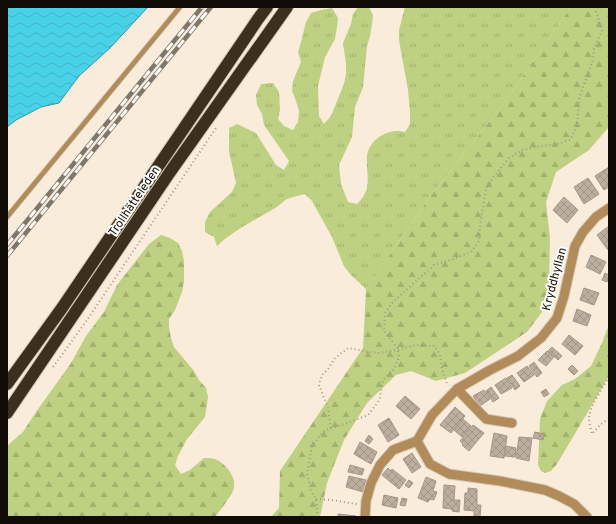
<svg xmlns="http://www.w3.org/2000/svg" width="616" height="524" font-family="Overpass,sans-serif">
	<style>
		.grass { fill: url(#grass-tufts) }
		.forest { fill: url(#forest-firs) }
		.water { fill: url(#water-waves); stroke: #3897a4 }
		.building { fill: url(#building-cross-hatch); stroke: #a59587 }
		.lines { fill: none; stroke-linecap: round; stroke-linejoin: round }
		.lane-casing { stroke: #d4c8b8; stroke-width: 6 }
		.street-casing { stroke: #d4c8b8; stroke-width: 11 }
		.highway-casing { stroke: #d4c8b8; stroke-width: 14 }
		.path { stroke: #a09689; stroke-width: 2; stroke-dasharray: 1 3; stroke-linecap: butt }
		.lane { stroke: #b18c5a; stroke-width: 4.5 }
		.street { stroke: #b18c5a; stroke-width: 9 }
		.highway { stroke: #3d2f1d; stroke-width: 12 }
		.rail-casing { stroke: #80776c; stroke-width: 4.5 }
		.rail { stroke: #fdfbf7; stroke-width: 3; stroke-dasharray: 9; stroke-linecap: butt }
		.labels { text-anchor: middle; stroke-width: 4; stroke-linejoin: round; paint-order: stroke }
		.street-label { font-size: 12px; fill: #110c07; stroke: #fdfbf7 }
	</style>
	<defs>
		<pattern id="grass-tufts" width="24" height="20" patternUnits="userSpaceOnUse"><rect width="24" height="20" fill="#bed082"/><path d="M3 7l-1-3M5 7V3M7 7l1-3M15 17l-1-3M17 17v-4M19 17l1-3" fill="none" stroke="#a2b16f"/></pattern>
		<pattern id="forest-firs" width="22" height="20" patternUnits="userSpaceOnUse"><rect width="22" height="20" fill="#bed082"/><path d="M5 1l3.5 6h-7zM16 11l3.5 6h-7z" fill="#a2b16f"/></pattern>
		<pattern id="water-waves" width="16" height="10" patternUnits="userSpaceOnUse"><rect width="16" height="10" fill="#49d2e7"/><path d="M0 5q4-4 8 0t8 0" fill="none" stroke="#3fb3c5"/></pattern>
		<pattern id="building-cross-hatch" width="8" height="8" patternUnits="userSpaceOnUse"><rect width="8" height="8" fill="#beae9f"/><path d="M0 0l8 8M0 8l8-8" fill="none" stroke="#a29487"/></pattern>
	</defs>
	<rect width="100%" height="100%" fill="#f9ecda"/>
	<path class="grass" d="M358 7H369L373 15 372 25 370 36 367 46 363 87 355 107 352 137 339 165 341 184 348 202 357 204C362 199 365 195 367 188 369 178 366 166 367 156 369 142 382 132 396 131 399 131 402 131 405 132L410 124V112L408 90 399 40V30L405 7H571L505 102 429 198 366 289 350 274 344 266 332 237 312 201 305 194C299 195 293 197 287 199 283 201 281 204 277 207 257 219 234 230 217 246L214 237 205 232V222L210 212 232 192 236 183 229 151V128L237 124 256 133 276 165 284 170 289 161 264 125 262 114 257 105 256 95 261 84 273 83 279 92 280 110 278 119 284 126 293 130 298 122 299 111 296 101 292 91 293 81 301 62 298 52 301 42 306 22 311 13 321 10 332 8 338 18 337 27 335 39 325 57 318 86 319 116 324 124 331 116 344 84 346 74V63L343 43 351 24 353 14Z"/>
	<g class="forest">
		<path d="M571 7H609V91L608 94V128L589 150 556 172 546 202 550 238 549 284 542 312 527 332 465 373 436 381 411 371 396 375 367 403 344 440 327 483 320 517H271L279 508 280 471 363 348 366 289 429 198 505 102Z"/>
		<path d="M161 235 170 238 178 243 182 251 184 261V282L182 292 175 310 169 319V328L171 338 174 347 194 371 199 380 206 388 208 397 205 417 187 439 178 456 175 465 181 474 190 470 204 458C208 458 213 458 217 460 227 465 238 479 233 491 231 496 219 512 215 517H7V446L23 432 36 412 71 363 86 336 104 312 117 285 149 244Z"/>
		<path d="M609 324V376L557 464 551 471 545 473 541 471 538 465 540 419 547 401 562 385 575 379 591 366 602 343Z"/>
	</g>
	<path class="water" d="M7 7H148L110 48 79 76 59 103 41 107 16 120 7 127Z"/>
	<g class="building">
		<path d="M609 167V187L604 190 595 176Z"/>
		<path d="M588 178 599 194 584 204 574 187Z"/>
		<path d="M564 197 578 210 567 223 553 210Z"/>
		<path d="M609 226V249L608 250 597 235Z"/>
		<path d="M591 255 606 262 600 274 586 267Z"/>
		<path d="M605 273 609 275 607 282 602 280Z"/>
		<path d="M584 288 599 293 594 305 580 300Z"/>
		<path d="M577 309 591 315 587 326 573 321Z"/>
		<path d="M569 335 583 346 575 355 562 344Z"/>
		<path d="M552 347 562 356 558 360 548 351Z"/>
		<path d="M547 351 554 357 546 366 538 360Z"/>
		<path d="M534 362 542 373 537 377 529 366Z"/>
		<path d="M572 365 578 371 574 375 568 369Z"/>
		<path d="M527 366 534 375 524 382 517 373Z"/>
		<path d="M512 375 520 386 515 390 507 378Z"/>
		<path d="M506 378 512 388 501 394 495 385Z"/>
		<path d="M491 387 499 398 493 402 486 391Z"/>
		<path d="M546 389 549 394 544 397 541 392Z"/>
		<path d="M484 390 490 399 480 406 473 396Z"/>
		<path d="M405 396 420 409 411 419 396 406Z"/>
		<path d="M455 407 465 416 451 433 440 425Z"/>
		<path d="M389 418 399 435 388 442 378 425Z"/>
		<path d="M463 419 471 426 462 437 454 430Z"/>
		<path d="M473 425 484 433 469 451 462 445 463 444 460 441Z"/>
		<path d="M535 432 544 434 543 440 533 438Z"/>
		<path d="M494 433 507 436 504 458 490 456Z"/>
		<path d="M369 435 373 439 369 444 365 441Z"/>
		<path d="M519 437 532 438 529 461 516 458Z"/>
		<path d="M360 442 377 452 371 464 354 454Z"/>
		<path d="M506 446 516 448 515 457 505 456Z"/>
		<path d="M412 453 421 467 412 473 403 459Z"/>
		<path d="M350 465 364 469 362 475 348 472Z"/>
		<path d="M388 468 391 471 392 469 406 480 399 489 382 475Z"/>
		<path d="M349 476 366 480 363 492 346 487Z"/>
		<path d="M426 477 436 481 433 491 437 492 434 500 430 499 428 502 418 498Z"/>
		<path d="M409 480 413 483 409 488 405 485Z"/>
		<path d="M444 485 455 486 454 500H460L459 512 452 511V509L443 508Z"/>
		<path d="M468 488 477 489V505H481L480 517H474V511L464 510 465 493H468Z"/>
		<path d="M384 495 398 498 396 508 382 505Z"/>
		<path d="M402 498 407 499 405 506 400 505Z"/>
		<path d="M338 514 356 516V517H338Z"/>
	</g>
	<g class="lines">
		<defs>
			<path id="lane" d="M7 217 180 7"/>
			<g id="street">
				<path d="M457 389 486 419 512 423"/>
				<path d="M417 441 432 415 457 389 490 370 518 356 541 338 557 318 564 296 575 246 583 232 596 217 609 208"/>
				<path d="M365 517 366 501 371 483 380 465 393 450 417 441 430 464 449 474 500 481 545 490 559 496 574 504 587 517"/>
			</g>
			<g id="highway">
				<path d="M7 384 62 308 258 19 267 7"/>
				<path d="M7 413 170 172 287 7"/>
			</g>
		</defs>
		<use href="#lane" class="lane-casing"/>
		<use href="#street" class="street-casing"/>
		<use href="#highway" class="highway-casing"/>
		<g class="path">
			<path d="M53 367 85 323 216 128"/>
			<path d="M609 377C603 388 590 405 589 418 589 423 591 429 592 434L601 424 609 419"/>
			<path d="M331 428 328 408 319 385 322 375 328 369 335 358 348 348 368 352 379 353 397 350 416 345 435 346 440 355 442 369 447 384 449 385"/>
			<path d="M316 499 332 500 357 504"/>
			<path d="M318 517 316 499 311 491 307 474 312 446 323 432 331 428 345 424 368 415 378 402 380 398 382 384 384 379 394 369 399 357 397 347 384 331 385 313 392 303 434 265 453 259 471 252 479 241 480 226 486 189 492 179 509 158 522 150 535 147 557 144 570 140 577 127 579 99 585 82 593 59 594 48 602 31 596 11 597 7"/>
		</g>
		<use href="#lane" class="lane"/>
		<use href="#street" class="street"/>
		<use href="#highway" class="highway"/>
		<defs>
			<g id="rail">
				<path d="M7 245 202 7"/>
				<path d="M7 256 211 7"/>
			</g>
		</defs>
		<use href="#rail" class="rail-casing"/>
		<use href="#rail" class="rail"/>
	</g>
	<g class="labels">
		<g class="street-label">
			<text transform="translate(134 201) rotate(-56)" y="4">Trollhätteleden</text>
			<text transform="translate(554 279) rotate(-75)" y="4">Kryddhyllan</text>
		</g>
	</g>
	<rect width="616" height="524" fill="none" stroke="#110c07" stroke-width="16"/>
</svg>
